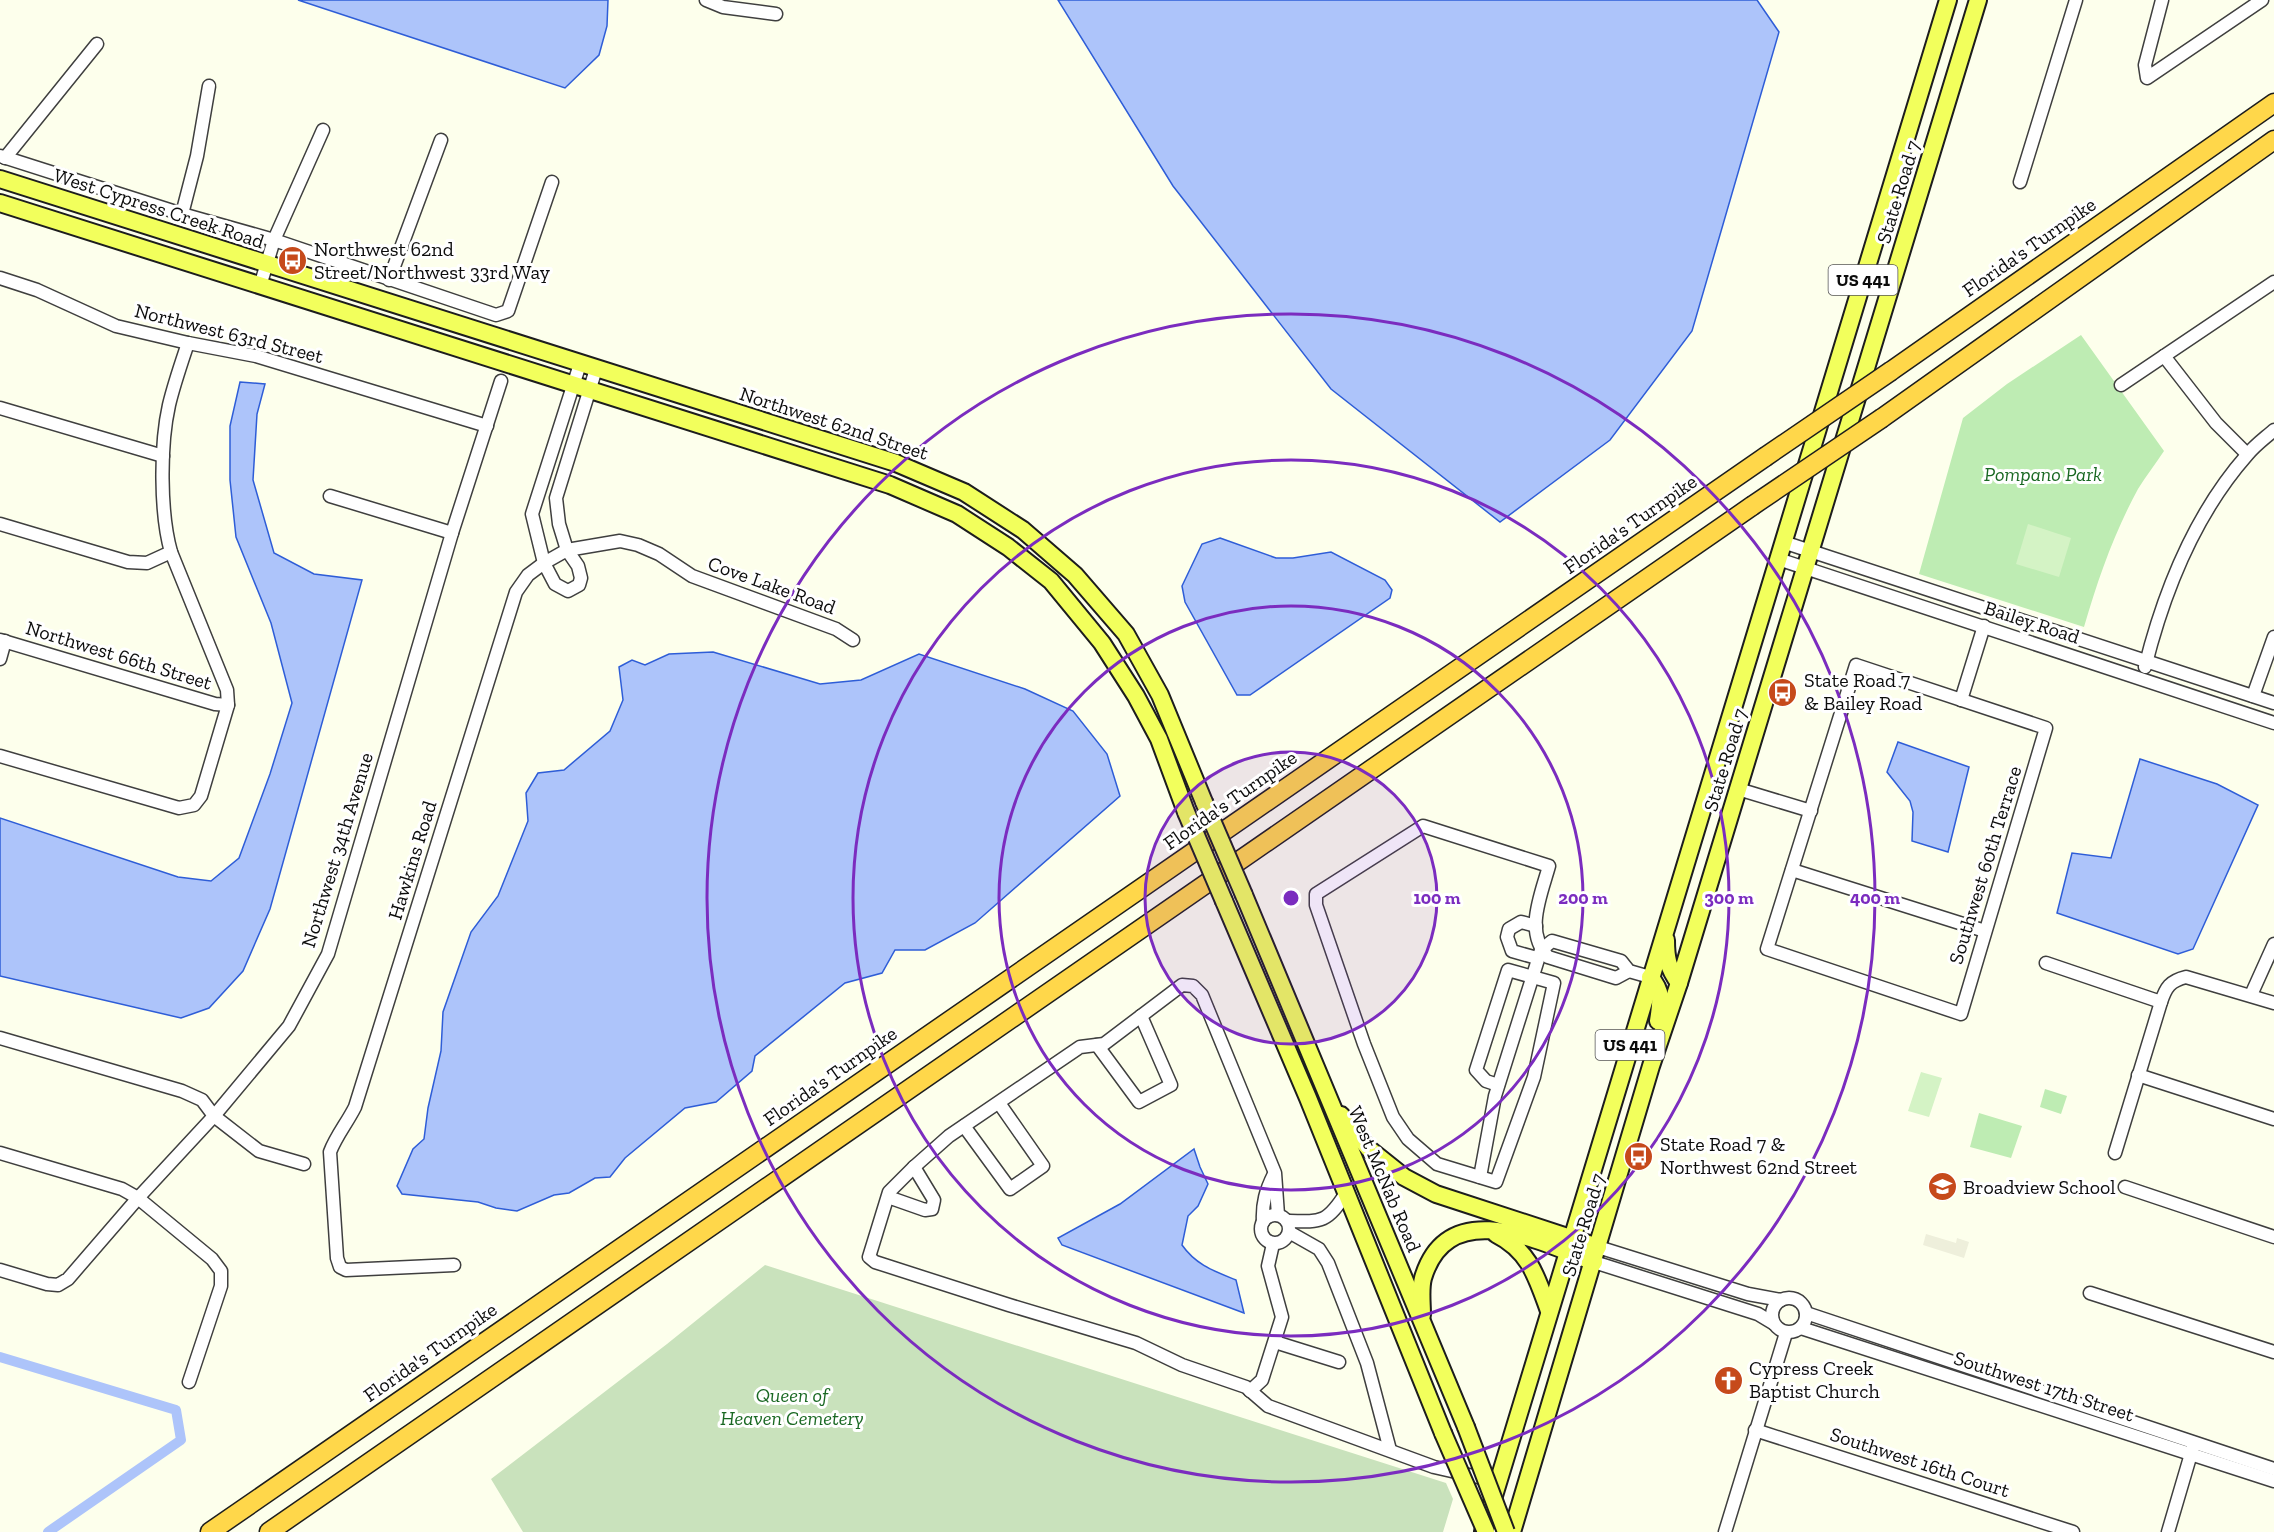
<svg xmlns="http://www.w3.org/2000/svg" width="2274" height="1532" font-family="'Zilla Slab',serif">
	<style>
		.green { fill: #beecb3 }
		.cemetery { fill: #c9e2bc }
		.pitch { fill: #d4f3c5 }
		.plaza { fill: #eeefdb }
		.water { fill: #adc4fa; stroke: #2e5dd7; stroke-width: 1.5 }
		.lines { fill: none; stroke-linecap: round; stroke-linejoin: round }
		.canal { stroke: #adc4fa; stroke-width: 10 }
		.minor-casing { stroke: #3f3f3f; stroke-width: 15 }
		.major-casing { stroke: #1d1d1d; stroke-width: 20 }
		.highway-casing { stroke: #1d1d1d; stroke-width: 21 }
		.minor { stroke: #fff; stroke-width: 12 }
		.major { stroke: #f2ff5c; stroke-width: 16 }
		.highway { stroke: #ffd74a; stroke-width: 18 }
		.major-bridge-casing { stroke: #1d1d1d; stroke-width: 20; stroke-linecap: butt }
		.highway-bridge-casing { stroke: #1d1d1d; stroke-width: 21; stroke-linecap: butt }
		.major-bridge { stroke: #f2ff5c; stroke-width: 16 }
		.highway-bridge { stroke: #ffd74a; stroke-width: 18 }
		.ring { fill: none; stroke: #7b2cbf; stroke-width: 3 }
		.labels { text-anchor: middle; stroke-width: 6; stroke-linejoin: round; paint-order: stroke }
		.shield { fill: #fff; stroke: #555; stroke-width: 1.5 }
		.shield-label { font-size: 18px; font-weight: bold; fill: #0c0c0c }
		.street-label { font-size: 20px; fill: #0c0c0c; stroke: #fff }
		.poi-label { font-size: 20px; fill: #0c0c0c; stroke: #fff; text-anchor: start }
		.park-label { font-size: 20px; font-style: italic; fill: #196822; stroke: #fff }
		.centre { fill: #7b2cbf; stroke: #fff; stroke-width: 3 }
		.ring-label { font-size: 18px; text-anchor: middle; font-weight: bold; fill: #7b2cbf; stroke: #fff; stroke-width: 6; stroke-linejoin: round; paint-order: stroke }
	</style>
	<rect width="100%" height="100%" fill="#fdffec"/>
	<g class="green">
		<path d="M2081 335 2164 451C2156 463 2146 476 2138 489 2114 533 2098 579 2084 627L1919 574 1963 418 2007 384Z"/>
		<path d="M2045 1089 2067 1096 2061 1114 2040 1107Z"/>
		<path d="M1979 1113 2022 1126 2011 1158 1970 1147Z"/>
	</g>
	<path class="cemetery" d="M765 1265 1446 1483 1453 1499 1443 1532H523L491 1479 667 1344Z"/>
	<g class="pitch">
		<path d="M2028 524 2071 538 2059 577 2016 564Z"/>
		<path d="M1921 1072 1942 1078 1929 1117 1908 1111Z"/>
	</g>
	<path class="plaza" d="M1926 1234 1956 1243 1957 1238 1969 1242 1964 1258 1923 1245Z"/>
	<g class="water">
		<path d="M298 0H608L607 26 599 55 565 88Z"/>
		<path d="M1058 0H1757L1779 32 1692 331 1610 440 1500 522 1331 389 1173 186Z"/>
		<path d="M240 382 265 384 257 414 253 480 274 553 314 574 362 580 270 909 243 971 209 1008 181 1018 0 976V818L178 877 211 881 239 858 270 774 292 703 271 623 236 537 230 480V426Z"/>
		<path d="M1220 538 1276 558H1293L1331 552 1385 580 1392 590 1390 598 1250 695H1237L1185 602 1182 586 1202 544Z"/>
		<path d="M713 652 820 684 861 680 919 654 1025 689 1073 711 1107 754 1120 796 975 923 925 950H895L882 973 845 983 755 1056 752 1071 716 1102 685 1108 625 1158 610 1177 595 1178 569 1193 554 1195 517 1211 496 1208 478 1202 402 1194 397 1186 413 1149 424 1139 428 1108 441 1051 443 1012 471 932 498 896 528 821 526 793 538 773 564 770 610 731 623 700 619 667 632 660 645 665 669 654Z"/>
		<path d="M1898 742 1969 767 1948 852 1912 841 1913 812 1910 801 1887 772Z"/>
		<path d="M2140 759 2217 784 2258 805 2193 949 2178 954 2057 913 2072 853 2111 858Z"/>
		<path d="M1194 1149 1200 1167 1208 1184 1198 1206 1188 1216 1182 1245C1196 1265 1214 1271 1236 1280L1244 1313 1062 1245 1058 1238 1120 1204Z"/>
	</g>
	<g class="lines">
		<path class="canal" d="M0 1357 176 1410 181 1440 48 1532"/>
		<defs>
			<g id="minor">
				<path d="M706 0 723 7 776 14"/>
				<path d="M2162 0 2145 65 2147 78 2262 0"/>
				<path d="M0 156 182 214 274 240 496 315 508 311 552 182"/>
				<path d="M5 158 97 44"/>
				<path d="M2020 182 2076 0"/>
				<path d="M182 214 197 156 209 86"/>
				<path d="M0 278 37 290 116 326 188 343 256 356 487 426"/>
				<path d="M389 280 441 140"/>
				<path d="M260 286 274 240 323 130"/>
				<path d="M2164 356 2216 423 2247 454"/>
				<path d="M580 364 532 514 544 563 555 584 568 591 579 585 581 578 578 566 567 550 559 524 556 498 596 369"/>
				<path d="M2121 385 2274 282"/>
				<path d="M0 408 163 456"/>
				<path d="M330 496 452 533"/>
				<path d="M0 524 128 562 147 563 171 552"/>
				<path d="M1783 542 2274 703"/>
				<path d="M1778 559 2274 723"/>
				<path d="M0 640 215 704 228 705"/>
				<path d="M0 659 5 641"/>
				<path d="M1856 665 2046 728 1961 1014 1767 949Z"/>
				<path d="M2145 667C2164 591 2195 514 2247 455 2255 445 2265 438 2274 430"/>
				<path d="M2253 696 2274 637"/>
				<path d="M1961 700 1984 626"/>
				<path d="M0 756 179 808 194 805 201 796 228 705 227 690 171 552C160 513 160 445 169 405 174 384 181 364 188 343"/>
				<path d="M1738 789 1811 811"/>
				<path d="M1792 870 1985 931"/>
				<path d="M1536 926 1521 922 1509 929 1507 937 1512 951 1537 958"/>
				<path d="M2046 963 2161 1002C2166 987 2170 981 2186 977L2274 1003"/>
				<path d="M2251 995 2274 944"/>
				<path d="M0 1038 182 1091 202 1100 214 1116 259 1151 304 1164"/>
				<path d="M1097 1045 1139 1102 1171 1085 1141 1016"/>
				<path d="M2138 1075 2274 1119"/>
				<path d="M1498 1085 1486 1081 1476 1070 1508 970 1554 983 1534 1077 1496 1182 1437 1164 1408 1139 1393 1117 1364 1044 1316 905V894L1423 826 1549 866C1541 895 1524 932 1548 957L1616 978 1629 971"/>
				<path d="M964 1126 1010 1189 1043 1166 999 1103"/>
				<path d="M0 1153 122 1189 138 1198 212 1259 221 1271V1286L189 1382"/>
				<path d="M2115 1153 2161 1002"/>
				<path d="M1480 1177 1495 1096 1541 950 1552 941 1621 961 1629 971 1650 977"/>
				<path d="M2125 1187 2274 1237"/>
				<path d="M888 1197 925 1210 932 1209 934 1200 914 1167"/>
				<circle cx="1275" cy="1229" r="14"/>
				<path d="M1278 1215 1275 1173 1202 995 1193 986 1182 985 1104 1044 1080 1047 949 1136 914 1167 889 1192 869 1257 875 1262 1009 1305 1136 1343 1182 1365 1246 1387 1268 1406 1434 1467 1491 1480"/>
				<path d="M1287 1221C1322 1222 1327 1223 1346 1193"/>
				<path d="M1263 1222C1262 1203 1266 1190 1274 1174"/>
				<path d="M1289 1232 1319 1249 1328 1263 1367 1363 1390 1450"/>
				<path d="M1598 1247 1748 1294 1781 1300"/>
				<path d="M1594 1262 1758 1314 1773 1323"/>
				<path d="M454 1265 346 1270 340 1267 337 1258 330 1152C336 1136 347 1123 355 1107L516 592 528 575 544 563 567 550 620 541 638 545 659 554 692 576 836 629 853 640"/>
				<path d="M0 1270 47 1284 58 1285 68 1279 138 1198 214 1116 289 1026 328 954 452 533 501 381"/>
				<path d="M2090 1293 2274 1352"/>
				<circle cx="1789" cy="1315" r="17"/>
				<path d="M1806 1313 2274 1469"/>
				<path d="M1801 1328 2274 1481"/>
				<path d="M1275 1342 1339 1362"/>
				<path d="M1250 1391 1262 1380 1282 1317 1268 1266 1273 1244"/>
				<path d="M1755 1430 2073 1532"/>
				<path d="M1725 1532 1786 1333"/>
				<path d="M2168 1532 2193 1447"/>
			</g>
			<g id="major">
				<path d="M0 179 896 463 964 492 1023 530 1075 575 1126 634 1160 695 1204 802"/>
				<path d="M0 203 890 485 957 514 1008 547 1051 581 1102 643 1136 696 1159 739 1186 812"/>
				<path d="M1244 895 1466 1427"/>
				<path d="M1224 901 1308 1098 1443 1433"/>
				<path d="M1666 940C1666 958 1668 968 1679 983"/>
				<path d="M1650 977C1663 991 1661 1003 1658 1021"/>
				<path d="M1341 1115 1369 1149 1404 1177 1436 1194 1598 1247"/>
				<path d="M1496 1234C1530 1251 1537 1278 1549 1311"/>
				<path d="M1422 1315C1422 1303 1420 1289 1423 1278 1448 1195 1540 1241 1594 1262"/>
				<path d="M1483 1532 1948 0"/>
				<path d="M1512 1532 1651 1066 1679 983 1978 0"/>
			</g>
			<g id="highway">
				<path d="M1891 371 2274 103"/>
				<path d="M1882 418 2274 140"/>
				<path d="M210 1532 1765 457"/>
				<path d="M269 1532 1752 506"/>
			</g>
		</defs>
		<use href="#minor" class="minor-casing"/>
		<use href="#major" class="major-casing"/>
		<use href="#highway" class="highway-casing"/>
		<use href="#minor" class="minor"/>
		<use href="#major" class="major"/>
		<use href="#highway" class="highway"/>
		<defs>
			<g id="major-bridge">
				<path d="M1204 802 1244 895"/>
				<path d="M1186 812 1224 901"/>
				<path d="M1466 1427 1506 1532"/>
				<path d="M1443 1433 1486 1532"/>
			</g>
			<g id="highway-bridge">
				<path d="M1765 457 1891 371"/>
				<path d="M1752 506 1882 418"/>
			</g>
		</defs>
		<use href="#major-bridge" class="major-bridge-casing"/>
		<use href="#highway-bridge" class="highway-bridge-casing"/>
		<use href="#major-bridge" class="major-bridge"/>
		<use href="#highway-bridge" class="highway-bridge"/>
	</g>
	<circle cx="1291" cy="898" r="146" fill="#7b2cbf" fill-opacity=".12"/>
	<g class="ring">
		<circle cx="1291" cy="898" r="146"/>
		<circle cx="1291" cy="898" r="292"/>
		<circle cx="1291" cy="898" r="438"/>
		<circle cx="1291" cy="898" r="584"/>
	</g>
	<defs>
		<symbol id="bus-disc" viewBox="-11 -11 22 22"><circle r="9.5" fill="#c64a1b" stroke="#fff"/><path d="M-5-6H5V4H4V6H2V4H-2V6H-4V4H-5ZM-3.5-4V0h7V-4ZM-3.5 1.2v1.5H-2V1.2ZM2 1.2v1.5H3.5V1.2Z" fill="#fff"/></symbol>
		<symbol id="school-disc" viewBox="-11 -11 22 22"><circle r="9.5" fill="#c64a1b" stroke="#fff"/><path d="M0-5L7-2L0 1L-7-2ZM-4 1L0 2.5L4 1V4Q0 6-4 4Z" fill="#fff"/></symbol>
		<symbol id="church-disc" viewBox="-11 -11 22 22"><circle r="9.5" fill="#c64a1b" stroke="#fff"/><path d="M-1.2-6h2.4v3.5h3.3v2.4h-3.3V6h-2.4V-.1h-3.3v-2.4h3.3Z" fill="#fff"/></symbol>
	</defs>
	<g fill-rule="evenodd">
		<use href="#bus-disc" x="276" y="244" width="33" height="33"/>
		<use href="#bus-disc" x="1766" y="676" width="33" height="33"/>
		<use href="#bus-disc" x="1622" y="1140" width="33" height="33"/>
		<use href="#school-disc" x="1926" y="1170" width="33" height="33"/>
		<use href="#church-disc" x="1712" y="1364" width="33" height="33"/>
	</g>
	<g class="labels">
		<g class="shield">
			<rect x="1828.5" y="265" width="69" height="30" rx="4.5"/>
			<rect x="1595.5" y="1030" width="69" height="30" rx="4.5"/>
		</g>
		<g class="shield-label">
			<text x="1863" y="286">US 441</text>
			<text x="1630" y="1051">US 441</text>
		</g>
		<g class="street-label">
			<text transform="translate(1898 192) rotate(-73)" y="7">State Road 7</text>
			<text transform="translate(159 208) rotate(18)" y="7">West Cypress Creek Road</text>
			<text transform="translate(2029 247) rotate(-35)" y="7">Florida's Turnpike</text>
			<text transform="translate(229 333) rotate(14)" y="7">Northwest 63rd Street</text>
			<text transform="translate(834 423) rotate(18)" y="7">Northwest 62nd Street</text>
			<text transform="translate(1630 524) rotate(-35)" y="7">Florida's Turnpike</text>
			<text transform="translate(772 585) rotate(20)" y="7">Cove Lake Road</text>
			<text transform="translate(2032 622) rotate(18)" y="7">Bailey Road</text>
			<text transform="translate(119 655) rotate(17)" y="7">Northwest 66th Street</text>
			<text transform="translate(1725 760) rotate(-73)" y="7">State Road 7</text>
			<text transform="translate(1230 800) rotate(-35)" y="7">Florida's Turnpike</text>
			<text transform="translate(337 850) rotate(-73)" y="7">Northwest 34th Avenue</text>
			<text transform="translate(412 860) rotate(-73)" y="7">Hawkins Road</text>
			<text transform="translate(1985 865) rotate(-73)" y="7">Southwest 60th Terrace</text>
			<text transform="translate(830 1076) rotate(-35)" y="7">Florida's Turnpike</text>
			<text transform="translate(1385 1179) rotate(67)" y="7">West McNab Road</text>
			<text transform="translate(1583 1225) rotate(-73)" y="7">State Road 7</text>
			<text transform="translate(430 1352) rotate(-35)" y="7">Florida's Turnpike</text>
			<text transform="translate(2044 1386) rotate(18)" y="7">Southwest 17th Street</text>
			<text transform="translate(1920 1462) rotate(18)" y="7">Southwest 16th Court</text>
		</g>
		<g class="poi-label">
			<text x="314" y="256">Northwest 62nd<tspan x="314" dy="23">Street/Northwest 33rd Way</tspan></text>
			<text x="1804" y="687">State Road 7<tspan x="1804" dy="23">&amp; Bailey Road</tspan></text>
			<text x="1660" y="1151">State Road 7 &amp;<tspan x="1660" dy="23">Northwest 62nd Street</tspan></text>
			<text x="1963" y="1194">Broadview School</text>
			<text x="1749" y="1375">Cypress Creek<tspan x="1749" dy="23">Baptist Church</tspan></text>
		</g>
		<g class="park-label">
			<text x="2043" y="481">Pompano Park</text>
			<text x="792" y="1402">Queen of<tspan x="792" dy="23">Heaven Cemetery</tspan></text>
		</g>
	</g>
	<circle cx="1291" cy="898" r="9" class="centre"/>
	<g class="ring-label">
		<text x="1437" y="904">100 m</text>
		<text x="1583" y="904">200 m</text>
		<text x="1729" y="904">300 m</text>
		<text x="1875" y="904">400 m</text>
	</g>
</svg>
